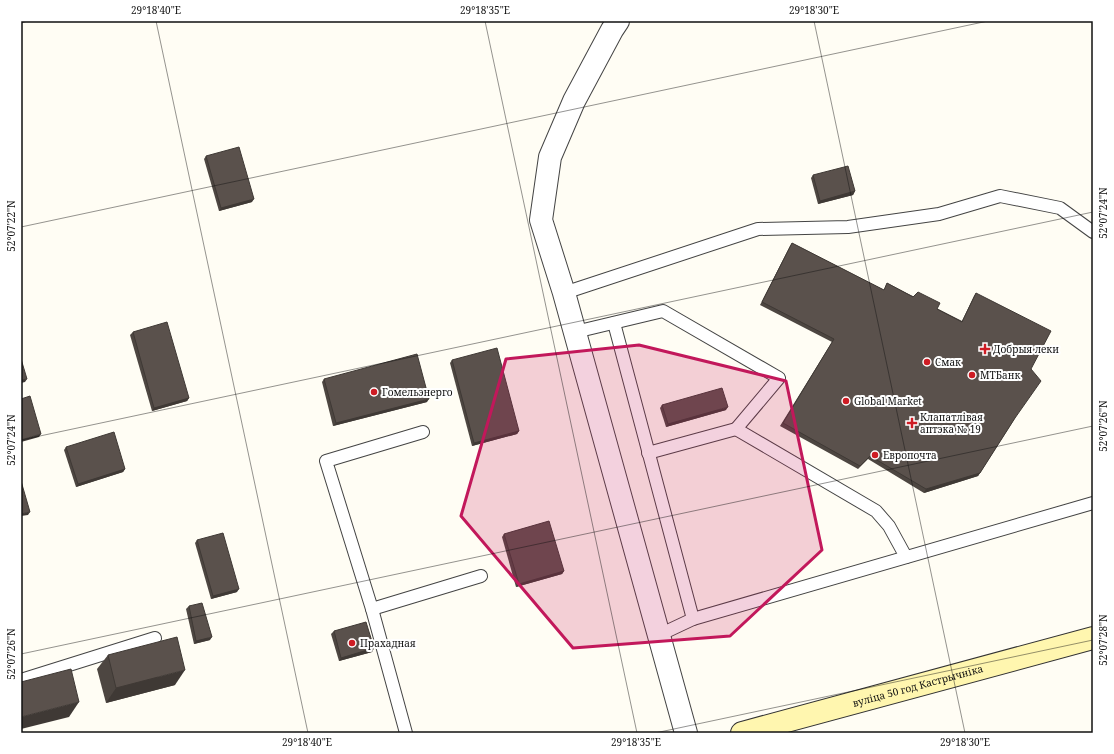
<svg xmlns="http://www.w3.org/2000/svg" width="1114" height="754" font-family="'Noto Serif',serif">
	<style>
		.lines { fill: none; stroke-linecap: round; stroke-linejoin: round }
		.service-casing { stroke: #444; stroke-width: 14 }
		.minor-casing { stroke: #444; stroke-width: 24 }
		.secondary-casing { stroke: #333; stroke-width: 24 }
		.service { stroke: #fff; stroke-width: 12 }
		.minor { stroke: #fff; stroke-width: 22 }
		.secondary { stroke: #fff6af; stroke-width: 22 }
		.wall { fill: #4d4641 }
		.shaded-wall { fill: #3f3935 }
		.building { fill: #5a514c; stroke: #3f3935 }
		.marked { fill: #c2185b; fill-opacity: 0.2; stroke: #c2185b; stroke-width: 3; stroke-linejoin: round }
		.ticks { fill: none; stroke: #111; stroke-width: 1; stroke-opacity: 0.45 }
		.poi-dot { fill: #ce1c24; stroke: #fff; stroke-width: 1.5 }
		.labels { text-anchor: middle; stroke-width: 4; stroke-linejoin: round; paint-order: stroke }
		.poi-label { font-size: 10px; fill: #111; stroke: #fff; text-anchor: start }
		.street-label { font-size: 10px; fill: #111; stroke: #fff }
		.neatline { fill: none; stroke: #111; stroke-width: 1.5 }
		.ticks-label { font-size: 10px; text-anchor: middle; fill: #111 }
	</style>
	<rect width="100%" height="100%" fill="#fffdf4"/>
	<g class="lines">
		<defs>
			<g id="service">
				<path d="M564 293 758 229 848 227 939 214 1000 196 1060 208 1093 232"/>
				<path d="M614 323 693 619"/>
				<path d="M575 332 663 311 779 378 736 429 876 511 889 526 906 557"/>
				<path d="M648 453 736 429"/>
				<path d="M372 609 481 576"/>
				<path d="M659 635 693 619 1093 503"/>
				<path d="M21 680 155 638"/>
				<path d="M406 733 372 609 326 461 423 432"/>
			</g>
			<path id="minor" d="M618 21 612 30 574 101 550 157 541 220 564 293 686 733"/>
			<g id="secondary">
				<path id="s1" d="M742 733 1093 638"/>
			</g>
		</defs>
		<use href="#service" class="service-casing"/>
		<use href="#minor" class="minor-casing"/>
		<use href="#secondary" class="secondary-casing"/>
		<use href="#service" class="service"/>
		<use href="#minor" class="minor"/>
		<use href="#secondary" class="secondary"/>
	</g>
	<g class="wall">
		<path d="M206 156 252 202 219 211 204 159Z"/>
		<path d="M813 175 855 191 853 195 818 204 811 178Z"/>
		<path d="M792 243 884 290 887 283 962 321 974 296 976 293 1031 369 1015 418 978 476 924 493 868 459 858 469 780 426 832 342 760 305 790 246Z"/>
		<path d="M133 332 189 398 187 401 152 411 130 335Z"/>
		<path d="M452 360 519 431 517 434 472 446 450 363Z"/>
		<path d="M324 379 427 402 333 426 322 382Z"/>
		<path d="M662 405 726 410 666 427 660 408Z"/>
		<path d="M66 447 125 469 123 472 76 487 64 450Z"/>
		<path d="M504 534 564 571 562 574 516 587 502 537Z"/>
		<path d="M197 540 237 592 211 599 195 543Z"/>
		<path d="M189 606 210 640 194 644 186 609Z"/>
		<path d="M334 631 374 648 372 652 339 661 331 634Z"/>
		<path d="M108 655 175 685 106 703 97 669Z"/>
	</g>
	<g class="shaded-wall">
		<path d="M22 21H31L21 23Z"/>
		<path d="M855 191 853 195 818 204 820 201Z"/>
		<path d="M254 199 252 202 219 211 221 208Z"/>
		<path d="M27 379 25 382 21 383V380Z"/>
		<path d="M189 398 187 401 152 411 154 408Z"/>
		<path d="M429 399 427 402 333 426 336 423Z"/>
		<path d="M728 407 726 410 666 427 668 424Z"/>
		<path d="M519 431 517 434 472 446 474 443Z"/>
		<path d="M41 434 39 437 21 442V440Z"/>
		<path d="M125 469 123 472 76 487 78 484Z"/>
		<path d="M980 473 978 476 924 493 926 489Z"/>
		<path d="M30 512 28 515 21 516V514Z"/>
		<path d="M564 571 562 574 516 587 519 584Z"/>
		<path d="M239 589 237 592 211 599 213 596Z"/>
		<path d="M212 637 210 640 194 644 196 641Z"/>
		<path d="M374 648 372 652 339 661 341 658Z"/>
		<path d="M185 670 175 685 106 703 116 688Z"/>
		<path d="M79 702 69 717 21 729V717Z"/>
	</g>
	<g class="building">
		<path d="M239 147 254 199 221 208 206 156Z"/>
		<path d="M848 166 855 191 820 201 813 175Z"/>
		<path d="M792 243 884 290 887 283 913 297 918 292 940 303 937 309 962 322 976 293 1051 331 1031 369 1041 381 1015 418 980 473 926 489 870 456 860 466 783 423 834 339 762 302Z"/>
		<path d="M167 322 189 398 154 408 133 332Z"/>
		<path d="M497 348 519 431 474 443 452 360Z"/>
		<path d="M417 354 429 399 336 423 324 379Z"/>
		<path d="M21 359 27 379 21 380Z"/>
		<path d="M722 388 728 407 668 424 662 405Z"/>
		<path d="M30 396 41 434 21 440V399Z"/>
		<path d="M114 432 125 469 78 484 66 447Z"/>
		<path d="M21 481 30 512 21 514Z"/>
		<path d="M549 521 564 571 519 584 504 534Z"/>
		<path d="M223 533 239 589 213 596 197 540Z"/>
		<path d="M202 603 212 637 196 641 189 606Z"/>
		<path d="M366 622 374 648 341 658 334 631Z"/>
		<path d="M177 637 185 670 116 688 108 655Z"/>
		<path d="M71 669 79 702 21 717V682Z"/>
	</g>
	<path class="marked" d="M639 345 786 381 822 550 730 636 573 648 461 516 506 359Z"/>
	<path class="ticks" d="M156 21 308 733M485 21 637 733M814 21 965 733M21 227 988 21M21 440 1093 212M21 654 1093 426M655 733 1093 640"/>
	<g class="poi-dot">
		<path d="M983 343h4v4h4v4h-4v4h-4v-4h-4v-4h4z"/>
		<circle cx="927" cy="362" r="4"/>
		<circle cx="972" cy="375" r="4"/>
		<circle cx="374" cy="392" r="4"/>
		<circle cx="846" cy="401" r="4"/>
		<path d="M910 417h4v4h4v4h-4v4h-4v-4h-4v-4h4z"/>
		<circle cx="875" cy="455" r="4"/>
		<circle cx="352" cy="643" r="4"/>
	</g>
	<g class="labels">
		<g class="poi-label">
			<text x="993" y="353">Добрыя леки</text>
			<text x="935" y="366">Смак</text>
			<text x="980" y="379">МТБанк</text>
			<text x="382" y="396">Гомельэнерго</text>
			<text x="854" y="405">Globаl Market</text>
			<text x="920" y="421">Клапатлівая<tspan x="920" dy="12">аптэка № 19</tspan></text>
			<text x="883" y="459">Европочта</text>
			<text x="360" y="647">Прахадная</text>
		</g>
		<g class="street-label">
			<text dy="4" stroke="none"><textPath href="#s1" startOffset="182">вуліца 50 год Кастрычніка</textPath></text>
		</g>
	</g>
	<rect width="1114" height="754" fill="none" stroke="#ffffff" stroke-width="44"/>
	<rect x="22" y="22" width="1070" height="710" class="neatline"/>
	<g class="ticks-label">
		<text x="156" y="14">29°18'40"E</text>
		<text x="485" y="14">29°18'35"E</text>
		<text x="814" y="14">29°18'30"E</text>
		<text transform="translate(1103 213) rotate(-90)" y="4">52°07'24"N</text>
		<text transform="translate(11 226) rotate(-90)" y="4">52°07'22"N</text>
		<text transform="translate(1103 426) rotate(-90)" y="4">52°07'26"N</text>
		<text transform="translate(11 440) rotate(-90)" y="4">52°07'24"N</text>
		<text transform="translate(1103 640) rotate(-90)" y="4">52°07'28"N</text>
		<text transform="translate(11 654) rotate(-90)" y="4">52°07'26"N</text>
		<text x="307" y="746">29°18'40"E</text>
		<text x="636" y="746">29°18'35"E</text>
		<text x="965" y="746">29°18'30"E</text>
	</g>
</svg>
